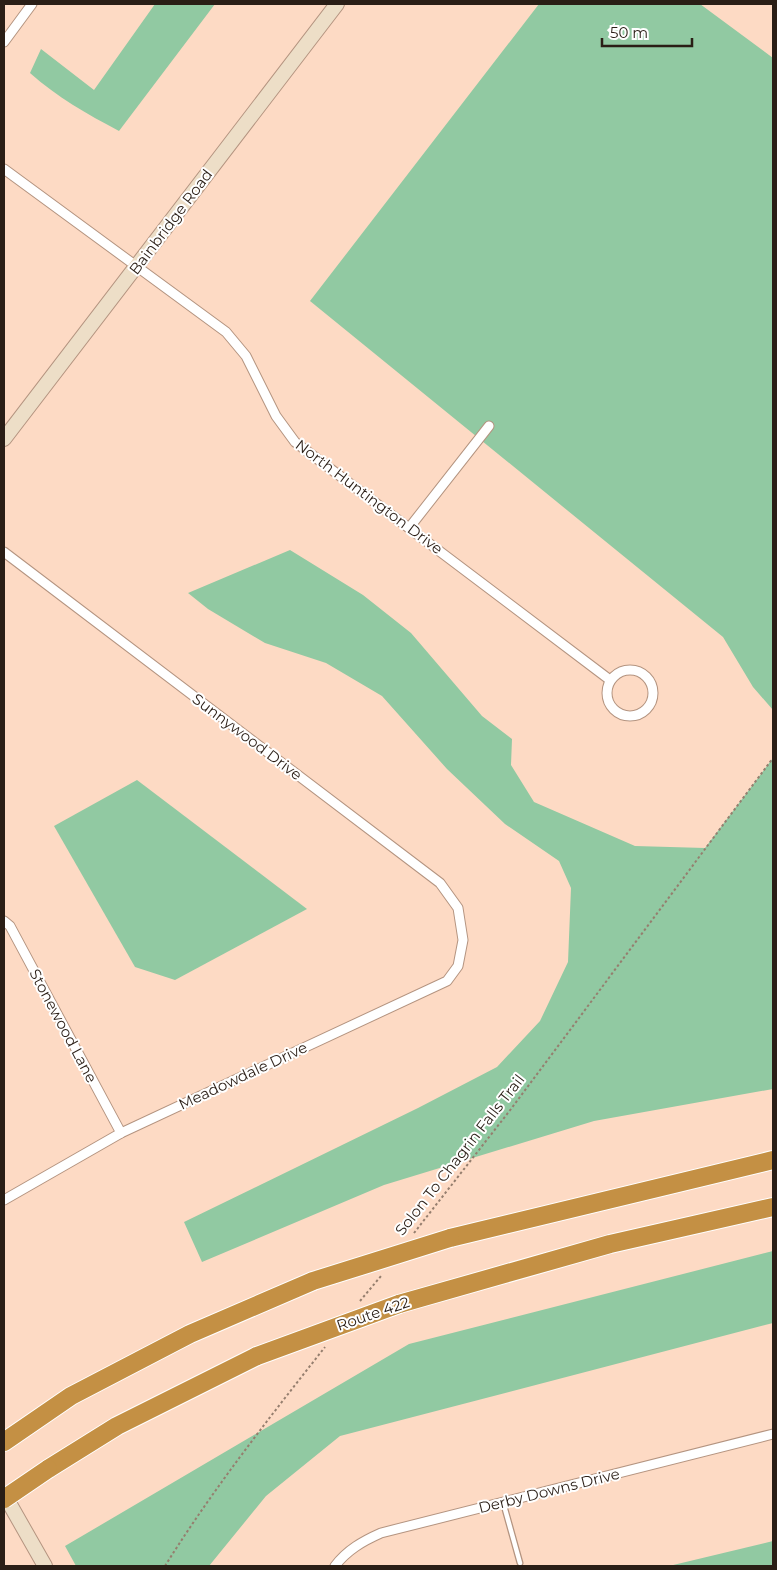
<svg xmlns="http://www.w3.org/2000/svg" width="777" height="1570" font-family="Montserrat,sans-serif">
	<style>
		.green { fill: #91c9a2 }
		.lines { fill: none; stroke-linecap: round; stroke-linejoin: round }
		.lane-casing { stroke: #b49480; stroke-width: 7 }
		.street-casing { stroke: #b49480; stroke-width: 11 }
		.secondary-casing { stroke: #b49480; stroke-width: 16 }
		.highway-casing { stroke: #fff; stroke-width: 20 }
		.path { stroke: #957e6e; stroke-width: 2; stroke-dasharray: 2.5 2.5; stroke-linecap: butt }
		.lane { stroke: #fff; stroke-width: 4.5 }
		.street { stroke: #fff; stroke-width: 9 }
		.secondary { stroke: #eddec7; stroke-width: 14 }
		.highway { stroke: #c49044; stroke-width: 18 }
		.highway-bridge-casing { stroke: #fff; stroke-width: 20; stroke-linecap: butt }
		.highway-bridge { stroke: #c49044; stroke-width: 18 }
		.labels { text-anchor: middle; stroke-width: 4; stroke-linejoin: round; paint-order: stroke }
		.street-label { font-size: 15px; fill: #2a1e16; stroke: #fff }
	</style>
	<rect width="100%" height="100%" fill="#fddac4"/>
	<g class="green">
		<path d="M155 4H215L119 131C87 114 57 97 30 73L41 49 94 90Z"/>
		<path d="M539 4H700L773 58V710L753 687 723 637 310 301Z"/>
		<path d="M290 550 363 595 411 633 482 716 512 739 511 765 534 802 635 846 705 848 773 758V1089L594 1121 384 1185 202 1262 184 1222 418 1108 497 1067 540 1021 568 962 571 888 559 861 505 824 447 769 382 696 326 663 265 643 208 609 188 593Z"/>
		<path d="M137 780 307 909 175 980 135 967 54 826Z"/>
		<path d="M773 1251V1323L340 1436 266 1496 209 1566H76L65 1546 409 1344Z"/>
		<path d="M773 1541V1566H669Z"/>
	</g>
	<g class="lines">
		<defs>
			<path id="lane" d="M503 1502 520 1563"/>
			<g id="street">
				<path d="M4 42 32 4"/>
				<path d="M4 169 226 332 246 356 276 416 295 442 610 680"/>
				<path d="M409 528 489 426"/>
				<path d="M4 552 440 883 458 908 463 940 458 966 447 981 121 1133 4 1200"/>
				<circle cx="630" cy="693" r="23"/>
				<path d="M4 921 10 926 121 1133"/>
				<path d="M335 1566C347 1550 363 1541 381 1533L773 1434"/>
			</g>
			<g id="secondary">
				<path d="M4 439 337 4"/>
				<path d="M4 1494 45 1566"/>
			</g>
			<g id="highway">
				<path d="M450 1238 773 1160"/>
				<path d="M399 1304 610 1244 773 1207"/>
				<path d="M4 1442 71 1396 190 1334 313 1281"/>
				<path d="M48 1469 117 1426 257 1356"/>
			</g>
		</defs>
		<use href="#lane" class="lane-casing"/>
		<use href="#street" class="street-casing"/>
		<use href="#secondary" class="secondary-casing"/>
		<use href="#highway" class="highway-casing"/>
		<g class="path">
			<path d="M414 1233 511 1109 773 758"/>
			<path d="M360 1301 381 1276"/>
			<path d="M165 1566C213 1489 269 1418 325 1347"/>
		</g>
		<use href="#lane" class="lane"/>
		<use href="#street" class="street"/>
		<use href="#secondary" class="secondary"/>
		<use href="#highway" class="highway"/>
		<defs>
			<g id="highway-bridge">
				<path d="M313 1281 450 1238"/>
				<path d="M257 1356 399 1304"/>
				<path d="M4 1499 48 1469"/>
			</g>
		</defs>
		<use href="#highway-bridge" class="highway-bridge-casing"/>
		<use href="#highway-bridge" class="highway-bridge"/>
	</g>
	<g class="labels">
		<g class="street-label">
			<text transform="translate(171 222) rotate(-53)" y="5">Bainbridge Road</text>
			<text transform="translate(369 497) rotate(37)" y="5">North Huntington Drive</text>
			<text transform="translate(247 737) rotate(37)" y="5">Sunnywood Drive</text>
			<text transform="translate(63 1026) rotate(62)" y="5">Stonewood Lane</text>
			<text transform="translate(243 1076) rotate(-25)" y="5">Meadowdale Drive</text>
			<text transform="translate(460 1155) rotate(-52)" y="5">Solon To Chagrin Falls Trail</text>
			<text transform="translate(373 1314) rotate(-19)" y="5">Route 422</text>
			<text transform="translate(549 1491) rotate(-14)" y="5">Derby Downs Drive</text>
		</g>
	</g>
	<rect width="777" height="1570" fill="none" stroke="#2a1e16" stroke-width="10"/>
	<path d="M602 38v8h90v-8" fill="none" stroke="#2a1e16" stroke-width="2.5"/>
	<text x="610" y="38" font-size="15" fill="#2a1e16" stroke="#ffffff" stroke-width="4" paint-order="stroke">50 m</text>
</svg>
